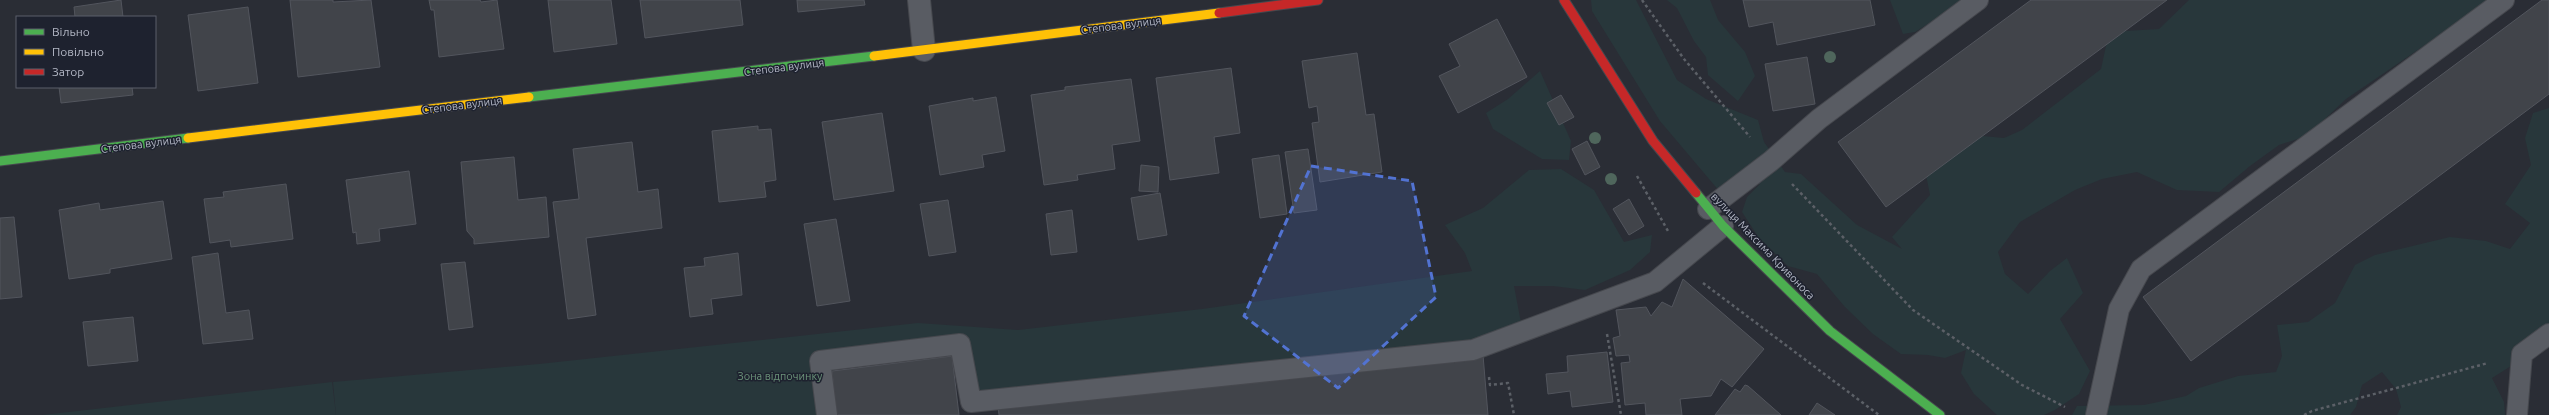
<svg xmlns="http://www.w3.org/2000/svg" width="2549" height="415" font-family="Ubuntu,sans-serif">
	<style>
		.green { fill: #28373b }
		.building { fill: #41444a; stroke: #52555d }
		.lines { fill: none; stroke-linecap: round; stroke-linejoin: round }
		.lane-casing { stroke: #46484e; stroke-width: 22 }
		.street-casing { stroke: #46484e; stroke-width: 24 }
		.fast-casing { stroke: #46484e; stroke-width: 11 }
		.slow-casing { stroke: #46484e; stroke-width: 11 }
		.jam-casing { stroke: #46484e; stroke-width: 11 }
		.path { stroke: #5c6067; stroke-width: 2.5; stroke-dasharray: 3 3; stroke-linecap: butt }
		.lane { stroke: #595c63; stroke-width: 20 }
		.street { stroke: #595c63; stroke-width: 22 }
		.fast { stroke: #4caf50; stroke-width: 9 }
		.slow { stroke: #ffc107; stroke-width: 9 }
		.jam { stroke: #c62828; stroke-width: 9 }
		.tree { fill: #4f665c }
		.marked { fill: #5273d2; fill-opacity: 0.2; stroke: #5273d2; stroke-width: 3; stroke-dasharray: 8 5; stroke-linejoin: round }
		.labels { text-anchor: middle; stroke-width: 3; stroke-linejoin: round; paint-order: stroke }
		.street-label { font-size: 11px; fill: #b4b8c6; stroke: #1e222f }
		.park-label { font-size: 11px; fill: #6d957b; stroke: #1e222f }
	</style>
	<rect width="100%" height="100%" fill="#2a2d35"/>
	<g class="green">
		<path d="M1591 0H1636L1677 80 1706 99 1758 120 1764 142 1785 172 1801 174 1857 225 1902 249 1892 237 1930 195 1924 165 1972 135 2004 138 2022 130 2101 69 2109 32 2159 29 2189 0H2491L2346 99 2307 136 2279 145 2250 166 2219 192 2177 190 2137 172 2102 179 2075 190 2020 222 1998 252 2005 274 2028 294 2050 271 2067 258 2083 293 2060 319 2090 371 2079 394 2055 410 2044 415H1997L1974 394 1961 373 1966 350 1945 358 1928 355 1901 354 1873 334 1845 307 1817 274 1788 266 1759 238 1742 212 1747 197 1760 184H1737L1723 195 1715 186 1660 121 1592 11Z"/>
		<path d="M1667 0H1710L1718 20 1745 52 1755 76 1738 101 1708 75 1706 57 1694 41 1677 8Z"/>
		<path d="M1890 0H1967L1915 32 1903 34Z"/>
		<path d="M1540 71 1571 141 1569 160 1542 159 1493 129 1486 113 1508 99Z"/>
		<path d="M2549 108V342L2492 378 2504 402 2505 415H2397L2401 407 2396 389 2382 372 2362 385 2356 407 2350 415H2072L2077 406 2144 405 2186 396 2199 388 2238 376 2276 372 2282 356 2277 325 2308 322 2335 303 2355 265 2375 255 2450 237 2486 241 2510 249 2530 223 2505 204 2531 165 2525 138 2533 113Z"/>
		<path d="M1561 169 1594 190 1624 242 1652 235 1650 252 1630 270 1585 290 1553 286H1514L1522 328 1480 343 972 400 960 340 818 360 820 415H336L333 382 539 364 918 323 1018 330 1202 309 1472 271 1465 253 1445 225 1483 208 1529 170Z"/>
		<path d="M332 382 336 415H42Z"/>
	</g>
	<g class="building">
		<path d="M121 0 123 17H75L74 7Z"/>
		<path d="M290 0H333V2L371 0 380 67 298 77Z"/>
		<path d="M429 0H480L481 2 497 0 504 49 439 57 434 10H431Z"/>
		<path d="M548 0H611L617 44 554 52Z"/>
		<path d="M640 0H740L743 25 645 38Z"/>
		<path d="M797 0H864L865 5 798 12Z"/>
		<path d="M1743 0H1870L1875 25 1777 45 1773 22 1749 27Z"/>
		<path d="M2031 0H2167L1886 207 1838 142Z"/>
		<path d="M2542 0H2549V94L2191 361 2143 297Z"/>
		<path d="M248 7 258 83 198 91 188 15Z"/>
		<path d="M1497 19 1527 77 1458 113 1439 76 1460 66 1449 44Z"/>
		<path d="M1357 53 1366 115 1374 114 1382 172 1320 182 1312 123 1319 122 1317 106 1309 108 1302 61Z"/>
		<path d="M1807 57 1815 104 1773 111 1765 64Z"/>
		<path d="M1231 68 1240 133 1214 137 1219 173 1170 180 1156 78Z"/>
		<path d="M1131 79 1140 141 1112 145 1115 169 1077 175 1078 180 1044 185 1031 95 1065 90V87Z"/>
		<path d="M59 87H132L133 95 61 103Z"/>
		<path d="M1561 95 1574 117 1559 125 1547 103Z"/>
		<path d="M996 97 1005 151 982 155 984 167 940 175 929 106 973 98V101Z"/>
		<path d="M882 113 894 191 834 200 822 122Z"/>
		<path d="M758 126V130L771 129 776 180 764 182 766 197 719 202 712 131Z"/>
		<path d="M1587 141 1600 167 1585 175 1572 149Z"/>
		<path d="M632 142 638 192 658 189 662 228 586 238 596 315 568 319 553 202 579 199 573 149Z"/>
		<path d="M1308 149 1317 210 1294 213 1285 152Z"/>
		<path d="M1279 155 1287 214 1260 218 1252 159Z"/>
		<path d="M514 157 518 200 546 197 549 237 474 244V239L467 231 461 162Z"/>
		<path d="M1141 165 1159 167 1158 192 1139 191Z"/>
		<path d="M409 171 416 224 379 229 380 241 357 244 356 232 353 233 346 180Z"/>
		<path d="M286 184 293 239 231 247 230 240 210 243 204 199 224 197 223 192Z"/>
		<path d="M1160 193 1167 235 1138 240 1131 198Z"/>
		<path d="M1629 199 1644 226 1629 235 1613 209Z"/>
		<path d="M948 200 956 252 929 256 920 204Z"/>
		<path d="M163 201 172 259 110 269V273L69 279 59 210 99 203 100 210Z"/>
		<path d="M1072 210 1077 252 1051 255 1046 214Z"/>
		<path d="M14 217 22 297 0 299V218Z"/>
		<path d="M836 219 850 301 817 306 804 224Z"/>
		<path d="M218 253 226 313 249 310 253 339 203 344 192 257Z"/>
		<path d="M738 253 742 295 711 299 713 314 690 317 684 268 705 266 704 258Z"/>
		<path d="M465 262 473 327 449 330 441 264Z"/>
		<path d="M1683 279 1764 349 1732 387 1721 379 1711 396 1680 399 1682 415H1646L1645 403 1625 405 1621 363 1630 362 1629 355 1616 356 1613 338 1620 336 1616 310 1646 307 1651 316 1662 302 1672 307Z"/>
		<path d="M133 317 138 361 88 366 83 322Z"/>
		<path d="M1607 352 1613 402 1572 407 1570 391 1548 394 1546 374 1568 372 1567 356Z"/>
		<path d="M1483 355 1488 415H999L998 405Z"/>
		<path d="M952 356 959 415H836L832 371Z"/>
		<path d="M1745 385 1748 386 1781 415H1715L1735 389 1740 392Z"/>
		<path d="M1817 403 1835 415H1809Z"/>
	</g>
	<g class="lines">
		<defs>
			<g id="lane">
				<path d="M1708 209 1771 161 1819 119 1978 0"/>
				<path d="M827 415 820 361 960 344 971 402 1473 350 1655 282 1723 226"/>
				<path d="M2096 415 2119 309 2141 269 2504 0"/>
				<path d="M2517 415 2522 354 2549 334"/>
			</g>
			<path id="street" d="M919 0 924 50"/>
			<g id="fast">
				<path d="M529 97 874 56"/>
				<path d="M0 161 188 138"/>
				<path d="M1696 193 1723 226 1830 331 1940 415"/>
			</g>
			<g id="slow">
				<path d="M874 56 1219 13"/>
				<path d="M188 138 529 97"/>
			</g>
			<g id="jam">
				<path d="M1564 0 1653 141 1696 193"/>
				<path d="M1219 13 1318 0"/>
			</g>
		</defs>
		<use href="#lane" class="lane-casing"/>
		<use href="#street" class="street-casing"/>
		<use href="#fast" class="fast-casing"/>
		<use href="#slow" class="slow-casing"/>
		<use href="#jam" class="jam-casing"/>
		<g class="path">
			<path d="M1642 0 1684 59 1750 137"/>
			<path d="M1637 176 1668 231"/>
			<path d="M1792 184 1913 310 2022 385 2065 407"/>
			<path d="M1703 283 1879 415"/>
			<path d="M1607 334 1621 415"/>
			<path d="M1489 377 1490 385 1508 383 1514 415"/>
			<path d="M2304 415 2312 411 2488 363"/>
		</g>
		<use href="#lane" class="lane"/>
		<use href="#street" class="street"/>
		<use href="#fast" class="fast"/>
		<use href="#slow" class="slow"/>
		<use href="#jam" class="jam"/>
	</g>
	<g class="tree">
		<circle cx="1830" cy="57" r="6"/>
		<circle cx="1595" cy="138" r="6"/>
		<circle cx="1611" cy="179" r="6"/>
	</g>
	<path class="marked" d="M1311 166 1412 181 1436 297 1338 388 1244 316Z"/>
	<g class="labels">
		<g class="street-label">
			<text transform="translate(1121 25) rotate(-7)" y="4">Степова вулиця</text>
			<text transform="translate(784 67) rotate(-7)" y="4">Степова вулиця</text>
			<text transform="translate(462 105) rotate(-7)" y="4">Степова вулиця</text>
			<text transform="translate(141 144) rotate(-7)" y="4">Степова вулиця</text>
			<text transform="translate(1763 246) rotate(46)" y="4">вулиця Максима Кривоноса</text>
		</g>
		<g class="park-label">
			<text x="780" y="380">Зона відпочинку</text>
		</g>
	</g>
	<rect x="16" y="16" width="140" height="72" fill="#1e222f" stroke="#5a5e6b"/>
	<rect x="24" y="29" width="20" height="6" fill="#4caf50" stroke="#5a5e6b"/>
	<text x="52" y="36" font-size="12" fill="#b4b8c6">Вільно</text>
	<rect x="24" y="49" width="20" height="6" fill="#ffc107" stroke="#5a5e6b"/>
	<text x="52" y="56" font-size="12" fill="#b4b8c6">Повільно</text>
	<rect x="24" y="69" width="20" height="6" fill="#c62828" stroke="#5a5e6b"/>
	<text x="52" y="76" font-size="12" fill="#b4b8c6">Затор</text>
</svg>
